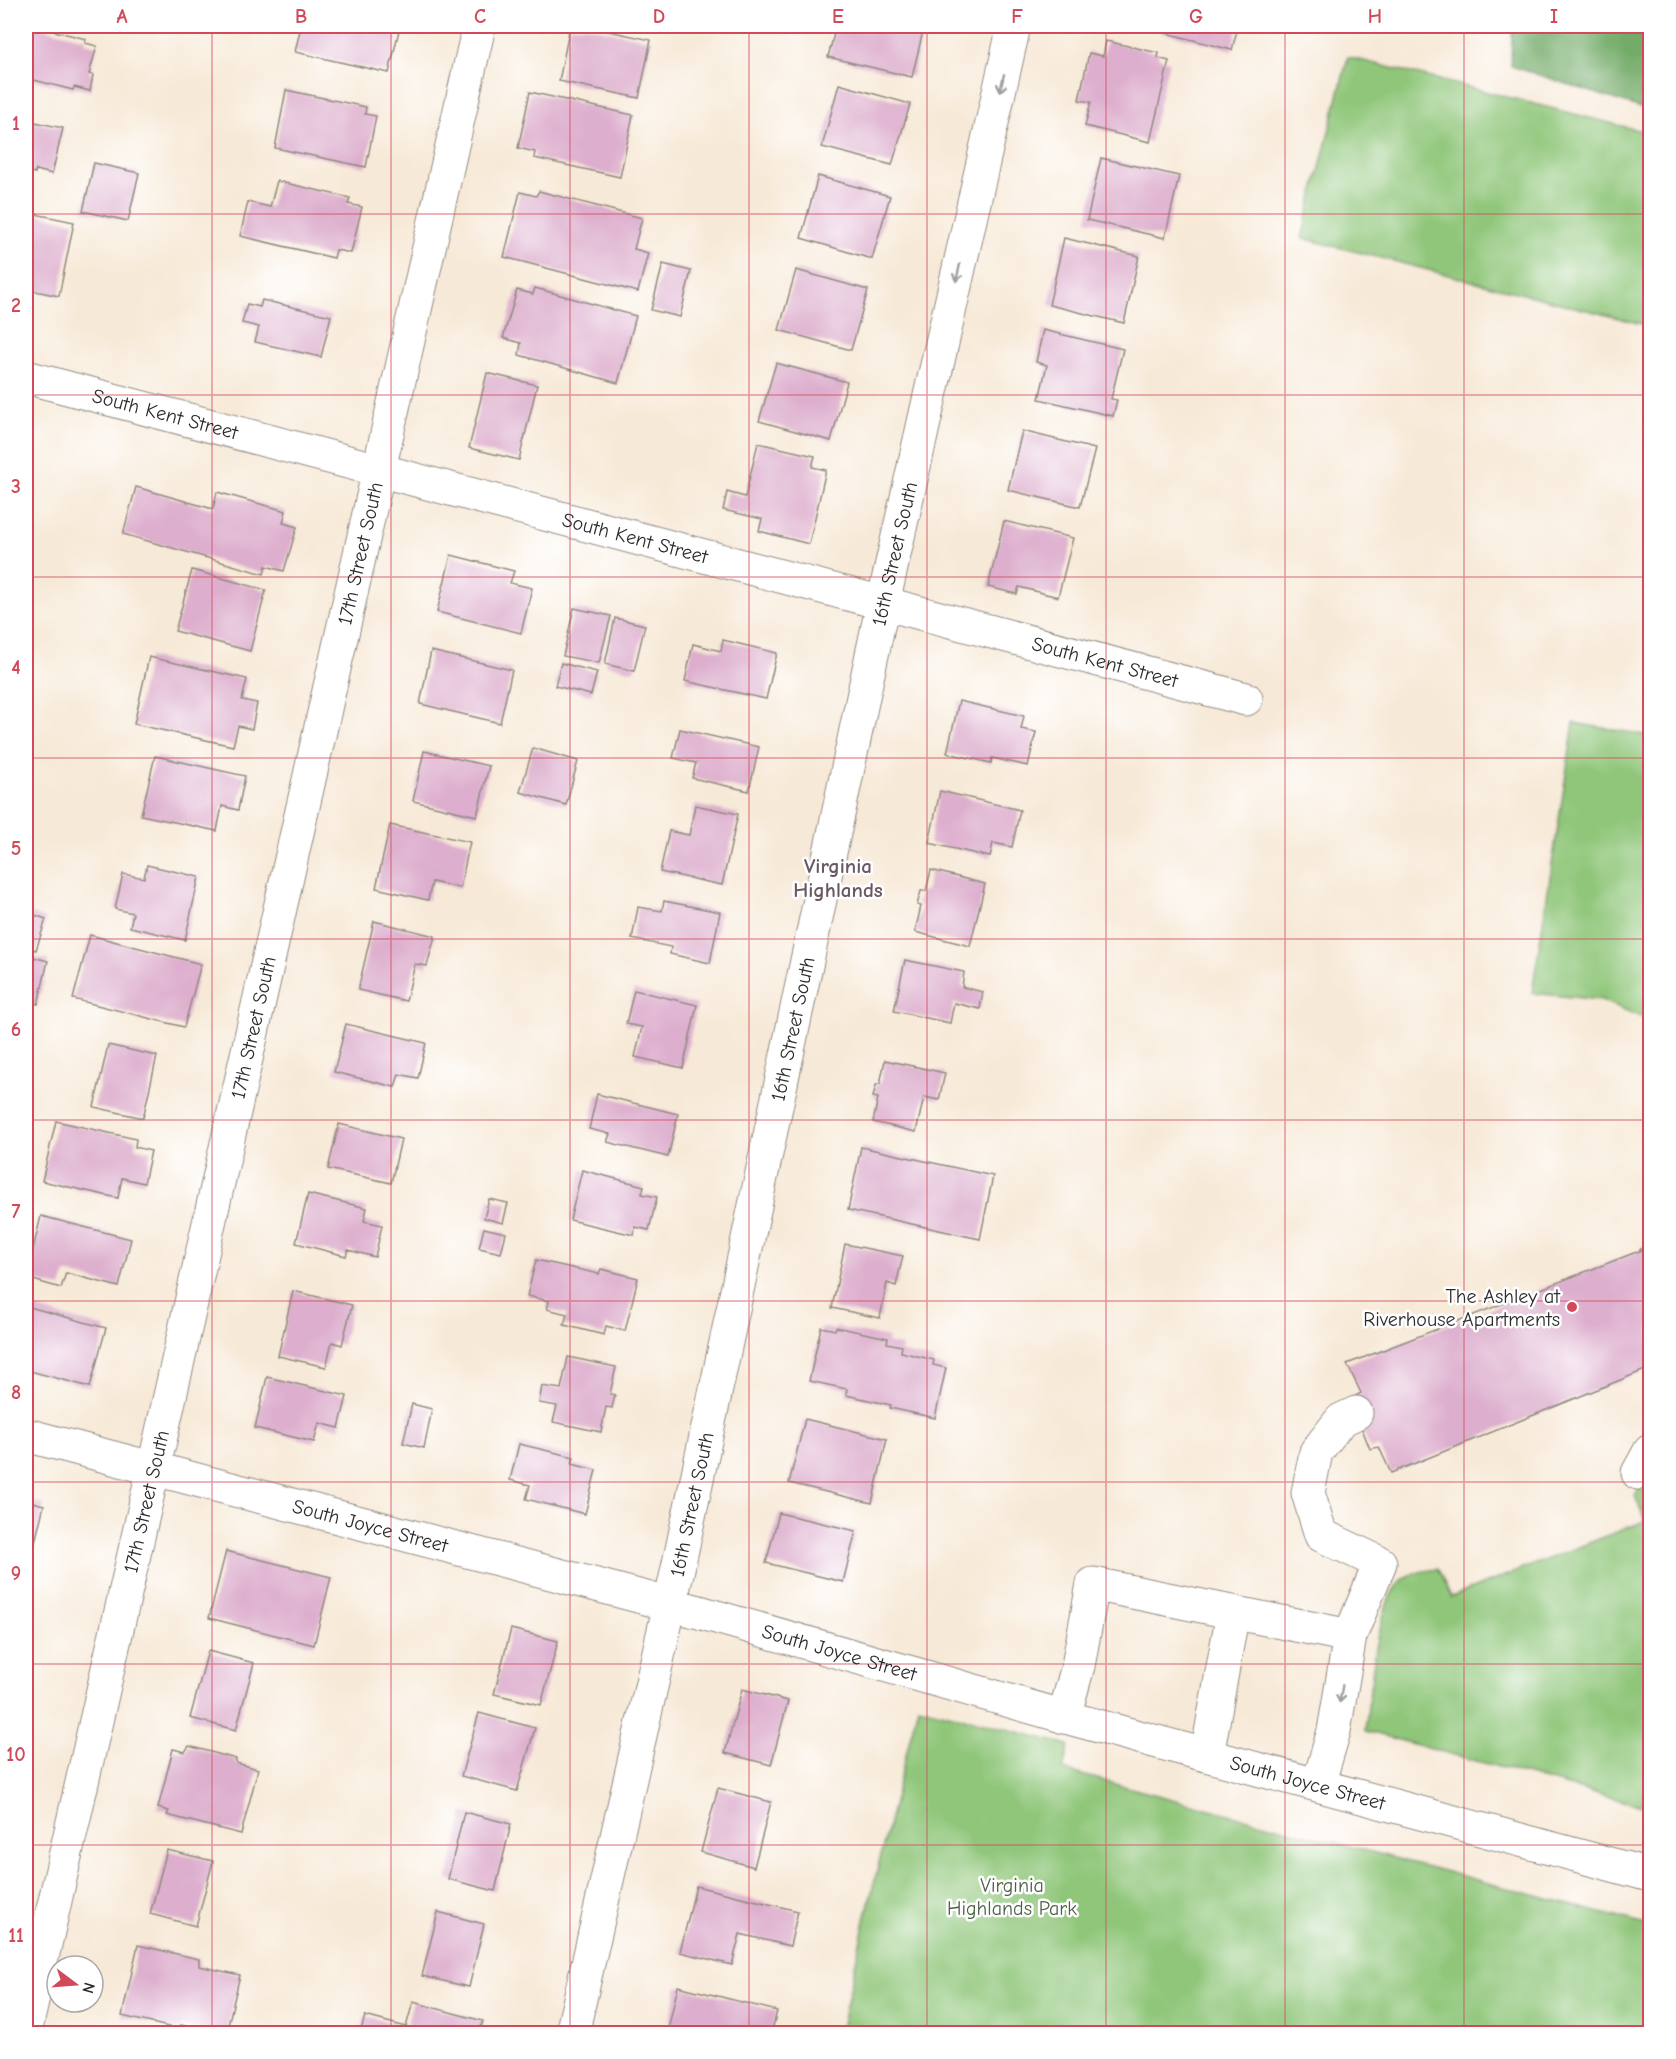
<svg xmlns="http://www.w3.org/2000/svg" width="1676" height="2059" font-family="'Comic Neue',sans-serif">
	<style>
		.green { fill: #8fc679; stroke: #5d7852; stroke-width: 1.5 }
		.forest { fill: #73ab69; stroke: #4f6b4a; stroke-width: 1.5 }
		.building { fill: #ddaecd }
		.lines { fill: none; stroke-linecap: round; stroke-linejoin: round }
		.minor-casing { stroke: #918a81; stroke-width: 35 }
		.minor { stroke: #fff; stroke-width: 33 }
		.oneway { stroke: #a0a0a0 }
		.grid { fill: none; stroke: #d1495b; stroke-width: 1.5; stroke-opacity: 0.55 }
		.poi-dot { fill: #d1495b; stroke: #fff; stroke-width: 2 }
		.labels { text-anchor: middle; stroke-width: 5; stroke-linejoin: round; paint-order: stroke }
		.street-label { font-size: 20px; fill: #2b2b2b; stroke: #fff }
		.poi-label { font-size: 20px; fill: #2b2b2b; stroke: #fff; text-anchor: end }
		.park-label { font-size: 20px; fill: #4e6146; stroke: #fff }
		.neighbourhood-label { font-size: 21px; font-weight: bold; fill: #695964; stroke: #fff }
		.neatline { fill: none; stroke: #d1495b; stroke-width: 2 }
		.grid-label { font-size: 20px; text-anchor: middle; font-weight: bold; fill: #d1495b }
	</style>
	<rect width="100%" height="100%" fill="#fff"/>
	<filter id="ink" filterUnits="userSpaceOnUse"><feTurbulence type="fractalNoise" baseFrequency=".0167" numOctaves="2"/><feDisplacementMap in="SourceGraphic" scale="12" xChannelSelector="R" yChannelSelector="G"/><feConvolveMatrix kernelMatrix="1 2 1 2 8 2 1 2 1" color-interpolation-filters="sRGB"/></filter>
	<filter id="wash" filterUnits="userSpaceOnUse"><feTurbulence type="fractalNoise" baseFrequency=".008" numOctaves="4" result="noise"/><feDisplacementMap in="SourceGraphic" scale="24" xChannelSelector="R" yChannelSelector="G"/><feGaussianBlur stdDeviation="1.35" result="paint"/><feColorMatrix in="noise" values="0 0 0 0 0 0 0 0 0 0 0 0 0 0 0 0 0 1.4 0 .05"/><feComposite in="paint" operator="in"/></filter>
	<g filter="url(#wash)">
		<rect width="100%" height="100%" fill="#f7e9d7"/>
		<g class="green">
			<path d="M1348 57 1650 133V326L1302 238Z"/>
			<path d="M1574 723 1650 736V1021L1602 1000 1532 993Z"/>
			<path d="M1639 1487 1650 1488V1808L1365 1731C1370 1696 1376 1607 1399 1583 1409 1572 1424 1571 1438 1569L1451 1597 1645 1521 1635 1496Z"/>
			<path d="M918 1706 1069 1745 1063 1770 1650 1926V2033H840L868 1907Z"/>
		</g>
		<path class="forest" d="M1512 26H1650V111L1511 66Z"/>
		<g id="blocks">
			<g class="building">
				<path d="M26 26H35L86 39 85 43 97 46 89 74 93 75 90 91 74 87 73 90 26 78Z"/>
				<path d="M301 26H400L389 73 295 52Z"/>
				<path d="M570 26H585L651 40 639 98 559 81Z"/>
				<path d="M836 26H932L931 28 924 27 912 77 828 57Z"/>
				<path d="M1139 26H1238L1232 50Z"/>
				<path d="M1106 41 1159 53 1158 58 1169 61 1150 142 1085 126 1091 102 1079 100 1089 53 1103 56Z"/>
				<path d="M839 84 910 104 892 165 822 147Z"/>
				<path d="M286 90 366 107 365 114 376 116 366 167 275 148Z"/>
				<path d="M530 92 633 115 620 177 534 158 535 152 518 148Z"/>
				<path d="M26 120 63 128 52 174 36 170 35 173 26 171Z"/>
				<path d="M1101 158 1179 176 1165 238 1087 220Z"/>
				<path d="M94 163 139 173 128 221 83 211Z"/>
				<path d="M818 176 890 196 872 259 801 238Z"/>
				<path d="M277 181 350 198 348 204 362 207 351 253 336 250 334 258 240 236 248 202 270 207Z"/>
				<path d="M539 191 642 218 634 249 648 253 638 292 504 257 520 192 536 196Z"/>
				<path d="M26 212 74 222 59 296 26 289Z"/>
				<path d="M1064 238 1139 256 1124 323 1049 305Z"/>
				<path d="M663 264 691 271 680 317 651 310Z"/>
				<path d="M796 270 868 290 851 350 779 330Z"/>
				<path d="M535 288 636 316 618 383 519 355 521 343 503 338 517 290 533 294Z"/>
				<path d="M262 300 331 316 321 357 255 342 259 327 242 323 247 304 260 307Z"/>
				<path d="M1043 330 1123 349 1111 399 1117 400 1113 416 1039 399 1047 365 1036 362Z"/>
				<path d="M776 363 847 382 831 441 759 421Z"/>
				<path d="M487 373 537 385 519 460 469 448Z"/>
				<path d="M1022 431 1095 449 1080 507 1008 490Z"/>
				<path d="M758 443 815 456 812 467 826 470 809 544 759 531 762 519 723 510 727 492 745 497Z"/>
				<path d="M136 487 213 509 217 492 286 511 283 523 297 527 284 571 266 566 264 574 123 534Z"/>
				<path d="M1004 521 1073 538 1058 597 1019 587 1017 594 988 587Z"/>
				<path d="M451 555 514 571 510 583 532 588 521 633 437 612Z"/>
				<path d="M192 570 266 590 250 651 175 631Z"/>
				<path d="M574 608 611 616 599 663 563 656Z"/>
				<path d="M615 618 645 625 634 671 605 664Z"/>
				<path d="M723 640 777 653 766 699 685 681 693 644 721 651Z"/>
				<path d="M431 651 512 670 500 723 420 704Z"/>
				<path d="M149 657 247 679 242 700 257 703 252 729 238 726 233 746 134 724Z"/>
				<path d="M561 663 597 672 591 695 555 686Z"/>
				<path d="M959 701 1024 716 1021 729 1036 732 1028 766 992 758 991 763 947 753Z"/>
				<path d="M680 729 759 747 749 791 692 778 696 763 673 758Z"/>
				<path d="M533 748 578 761 566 805 520 792Z"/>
				<path d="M424 751 489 766 477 816 413 801Z"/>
				<path d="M155 756 245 776 238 810 222 806 217 831 141 815Z"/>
				<path d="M940 791 1020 810 1012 847 993 843 990 857 929 843Z"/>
				<path d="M695 805 738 814 722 885 660 872 669 831 689 835Z"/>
				<path d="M390 825 470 842 460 888 432 882 428 900 376 888Z"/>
				<path d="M147 865 199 877 185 940 130 927 133 913 115 909 123 874 144 878Z"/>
				<path d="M931 870 985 884 970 946 915 932 921 906 917 905 921 891H926Z"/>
				<path d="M664 901 720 912 710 963 670 954 671 947 632 939 638 907 662 911Z"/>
				<path d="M26 912 46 919 36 950 26 947Z"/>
				<path d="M374 921 435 936 427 966 415 964 406 1001 358 990Z"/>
				<path d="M90 935 201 964 184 1027 73 999Z"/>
				<path d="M26 955 48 961 38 1004 26 1001Z"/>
				<path d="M905 960 964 972 962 987 983 992 980 1009 954 1003 950 1023 894 1011Z"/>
				<path d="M634 990 697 1005 683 1068 635 1057 642 1027 626 1024Z"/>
				<path d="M346 1024 426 1043 418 1078 399 1074 395 1087 334 1072Z"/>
				<path d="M108 1045 157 1056 143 1118 94 1107Z"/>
				<path d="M885 1060 945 1073 939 1100 924 1097 916 1132 873 1122 878 1098 873 1097 876 1085 880 1084Z"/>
				<path d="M597 1094 678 1114 668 1157 607 1142 610 1134 589 1129Z"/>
				<path d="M56 1121 136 1139 135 1147 151 1151 144 1183 122 1178 118 1198 42 1181Z"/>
				<path d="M339 1124 401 1139 391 1183 328 1169Z"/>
				<path d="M861 1147 993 1176 980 1239 848 1210Z"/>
				<path d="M582 1170 644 1186 642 1194 657 1197 649 1230 635 1227 634 1235 570 1220Z"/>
				<path d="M308 1194 367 1208 364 1221 382 1225 375 1257 348 1250 346 1256 296 1243Z"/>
				<path d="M489 1199 508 1203 503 1223 484 1218Z"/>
				<path d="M41 1216 131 1239 119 1287 66 1273 61 1288 26 1278Z"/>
				<path d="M484 1228 506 1233 501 1253 479 1248Z"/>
				<path d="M1650 1239V1368L1391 1473 1379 1447 1370 1449 1350 1399 1361 1393 1347 1364 1639 1251Z"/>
				<path d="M845 1244 903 1256 896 1286 887 1283 880 1318 832 1308Z"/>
				<path d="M536 1260 599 1274 601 1269 638 1278 625 1331 606 1326 604 1335 564 1325 567 1314 547 1309 549 1301 527 1296Z"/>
				<path d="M293 1291 352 1305 342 1345 332 1342 326 1367 278 1356Z"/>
				<path d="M26 1306 106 1328 90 1387 26 1370Z"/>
				<path d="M821 1327 835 1330 836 1327 888 1338 887 1343 902 1346 901 1352 934 1360 933 1365 946 1368 935 1418 890 1408 891 1405 846 1395 847 1389 809 1381Z"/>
				<path d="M568 1357 616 1367 610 1394 615 1395 612 1408 606 1407 601 1432 553 1422 557 1406 539 1403 542 1386 561 1389Z"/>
				<path d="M267 1377 347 1396 339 1428 319 1423 314 1442 255 1428Z"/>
				<path d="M412 1404 432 1409 424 1448 403 1443Z"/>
				<path d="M805 1419 887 1439 872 1503 789 1483Z"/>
				<path d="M519 1444 574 1457 572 1464 596 1470 585 1514 526 1499 530 1485 510 1480Z"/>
				<path d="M26 1500 44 1505 28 1571H26Z"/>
				<path d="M779 1513 856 1531 843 1582 766 1563Z"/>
				<path d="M226 1551 331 1577 314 1645 209 1618Z"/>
				<path d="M26 1611 36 1614 26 1648Z"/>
				<path d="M511 1629 558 1641 541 1705 494 1694Z"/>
				<path d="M208 1651 254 1663 236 1730 190 1718Z"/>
				<path d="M742 1689 788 1701 771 1765 725 1753Z"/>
				<path d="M479 1713 535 1728 517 1791 461 1776Z"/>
				<path d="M189 1746 236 1759V1763L258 1769 241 1834 167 1815 169 1811 158 1808 173 1749 185 1752Z"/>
				<path d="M718 1788 771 1802 754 1867 701 1852Z"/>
				<path d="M464 1812 511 1824 495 1891 448 1879Z"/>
				<path d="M167 1850 213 1861 196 1926 150 1914Z"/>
				<path d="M696 1886 798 1911 790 1946 740 1934 732 1965 680 1952Z"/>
				<path d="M438 1912 484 1924 469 1987 422 1976Z"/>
				<path d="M138 1945 199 1959V1966L240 1975 226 2034H216L181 2025V2030L122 2016Z"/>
				<path d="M678 1986 777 2011 771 2034H667Z"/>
				<path d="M413 2002 483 2021 479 2034H360L365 2016 406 2027Z"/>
			</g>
		</g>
	</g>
	<g filter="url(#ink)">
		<use href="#blocks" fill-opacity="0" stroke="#918a81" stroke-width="1.5"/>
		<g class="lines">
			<defs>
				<g id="minor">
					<path id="s1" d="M26 377 1246 699"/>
					<path id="s2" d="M26 1435 699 1612 1076 1720 1650 1875"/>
					<path d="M1638 1473 1650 1451"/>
					<path d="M1064 1717 1078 1666 1093 1584 1350 1636"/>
					<path d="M1207 1755 1233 1612"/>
					<path d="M1318 1785 1334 1731 1350 1636 1380 1563 1321 1535 1308 1493 1316 1452 1341 1420 1356 1413"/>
					<path id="s3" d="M26 2028 161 1436 479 26"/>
					<path id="s4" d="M572 2034 677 1573 883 603 1014 26"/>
				</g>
			</defs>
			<use href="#minor" class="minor-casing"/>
			<use href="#minor" class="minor"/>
		</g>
		<defs><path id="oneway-shaft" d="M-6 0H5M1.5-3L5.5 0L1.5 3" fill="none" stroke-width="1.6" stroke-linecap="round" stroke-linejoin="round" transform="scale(1.5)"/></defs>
		<g class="oneway">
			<use href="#oneway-shaft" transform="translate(1002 83) rotate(103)"/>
			<use href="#oneway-shaft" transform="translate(958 273) rotate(103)"/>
			<use href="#oneway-shaft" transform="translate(1341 1694) rotate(99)"/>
		</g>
	</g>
	<path class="grid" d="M212 26V2034M391 26V2034M570 26V2034M749 26V2034M927 26V2034M1106 26V2034M1285 26V2034M1464 26V2034M26 214H1650M26 395H1650M26 577H1650M26 758H1650M26 939H1650M26 1120H1650M26 1301H1650M26 1482H1650M26 1664H1650M26 1845H1650"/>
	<circle class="poi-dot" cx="1572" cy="1307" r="6"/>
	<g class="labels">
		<g class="street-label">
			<text dy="7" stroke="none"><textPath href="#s1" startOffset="144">South Kent Street</textPath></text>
			<text dy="7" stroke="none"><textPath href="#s1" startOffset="630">South Kent Street</textPath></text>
			<text dy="7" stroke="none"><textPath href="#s3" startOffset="1512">17th Street South</textPath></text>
			<text dy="7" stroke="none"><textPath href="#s4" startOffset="1515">16th Street South</textPath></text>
			<text dy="7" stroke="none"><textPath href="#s1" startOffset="1116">South Kent Street</textPath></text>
			<text dy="7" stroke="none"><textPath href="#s3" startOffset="1026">17th Street South</textPath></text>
			<text dy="7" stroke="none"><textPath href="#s4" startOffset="1029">16th Street South</textPath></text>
			<text dy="7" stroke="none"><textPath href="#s3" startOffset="540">17th Street South</textPath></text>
			<text dy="7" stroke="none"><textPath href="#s4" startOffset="543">16th Street South</textPath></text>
			<text dy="7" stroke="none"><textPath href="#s2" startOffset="356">South Joyce Street</textPath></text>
			<text dy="7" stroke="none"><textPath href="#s2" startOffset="842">South Joyce Street</textPath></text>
			<text dy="7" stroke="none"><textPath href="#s2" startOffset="1328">South Joyce Street</textPath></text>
		</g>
		<g class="poi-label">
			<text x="1560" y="1303">The Ashley at<tspan x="1560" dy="23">Riverhouse Apartments</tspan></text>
		</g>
		<g class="park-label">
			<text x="1012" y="1892">Virginia<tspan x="1012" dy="23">Highlands Park</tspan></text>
		</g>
		<g class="neighbourhood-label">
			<text x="838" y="873">Virginia<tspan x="838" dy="24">Highlands</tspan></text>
		</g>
	</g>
	<rect width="1676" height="2059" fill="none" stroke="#fff" stroke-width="66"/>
	<g transform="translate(75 1984) rotate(106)"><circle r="28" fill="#ffffff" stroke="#aaaaaa" stroke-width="1.5"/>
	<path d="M0-4.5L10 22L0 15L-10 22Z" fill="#d1495b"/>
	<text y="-9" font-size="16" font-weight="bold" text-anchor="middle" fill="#2b2b2b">N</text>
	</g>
	<rect x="33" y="33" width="1610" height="1993" class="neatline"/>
	<g class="grid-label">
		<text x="122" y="23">A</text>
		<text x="301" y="23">B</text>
		<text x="480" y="23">C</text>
		<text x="659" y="23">D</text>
		<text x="838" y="23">E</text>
		<text x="1017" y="23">F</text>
		<text x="1196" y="23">G</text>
		<text x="1375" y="23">H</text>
		<text x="1554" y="23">I</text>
		<text x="16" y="130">1</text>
		<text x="16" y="312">2</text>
		<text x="16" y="493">3</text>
		<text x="16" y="674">4</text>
		<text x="16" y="855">5</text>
		<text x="16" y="1036">6</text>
		<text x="16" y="1218">7</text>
		<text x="16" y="1399">8</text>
		<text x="16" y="1580">9</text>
		<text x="16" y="1761">10</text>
		<text x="16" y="1942">11</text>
	</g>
</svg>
